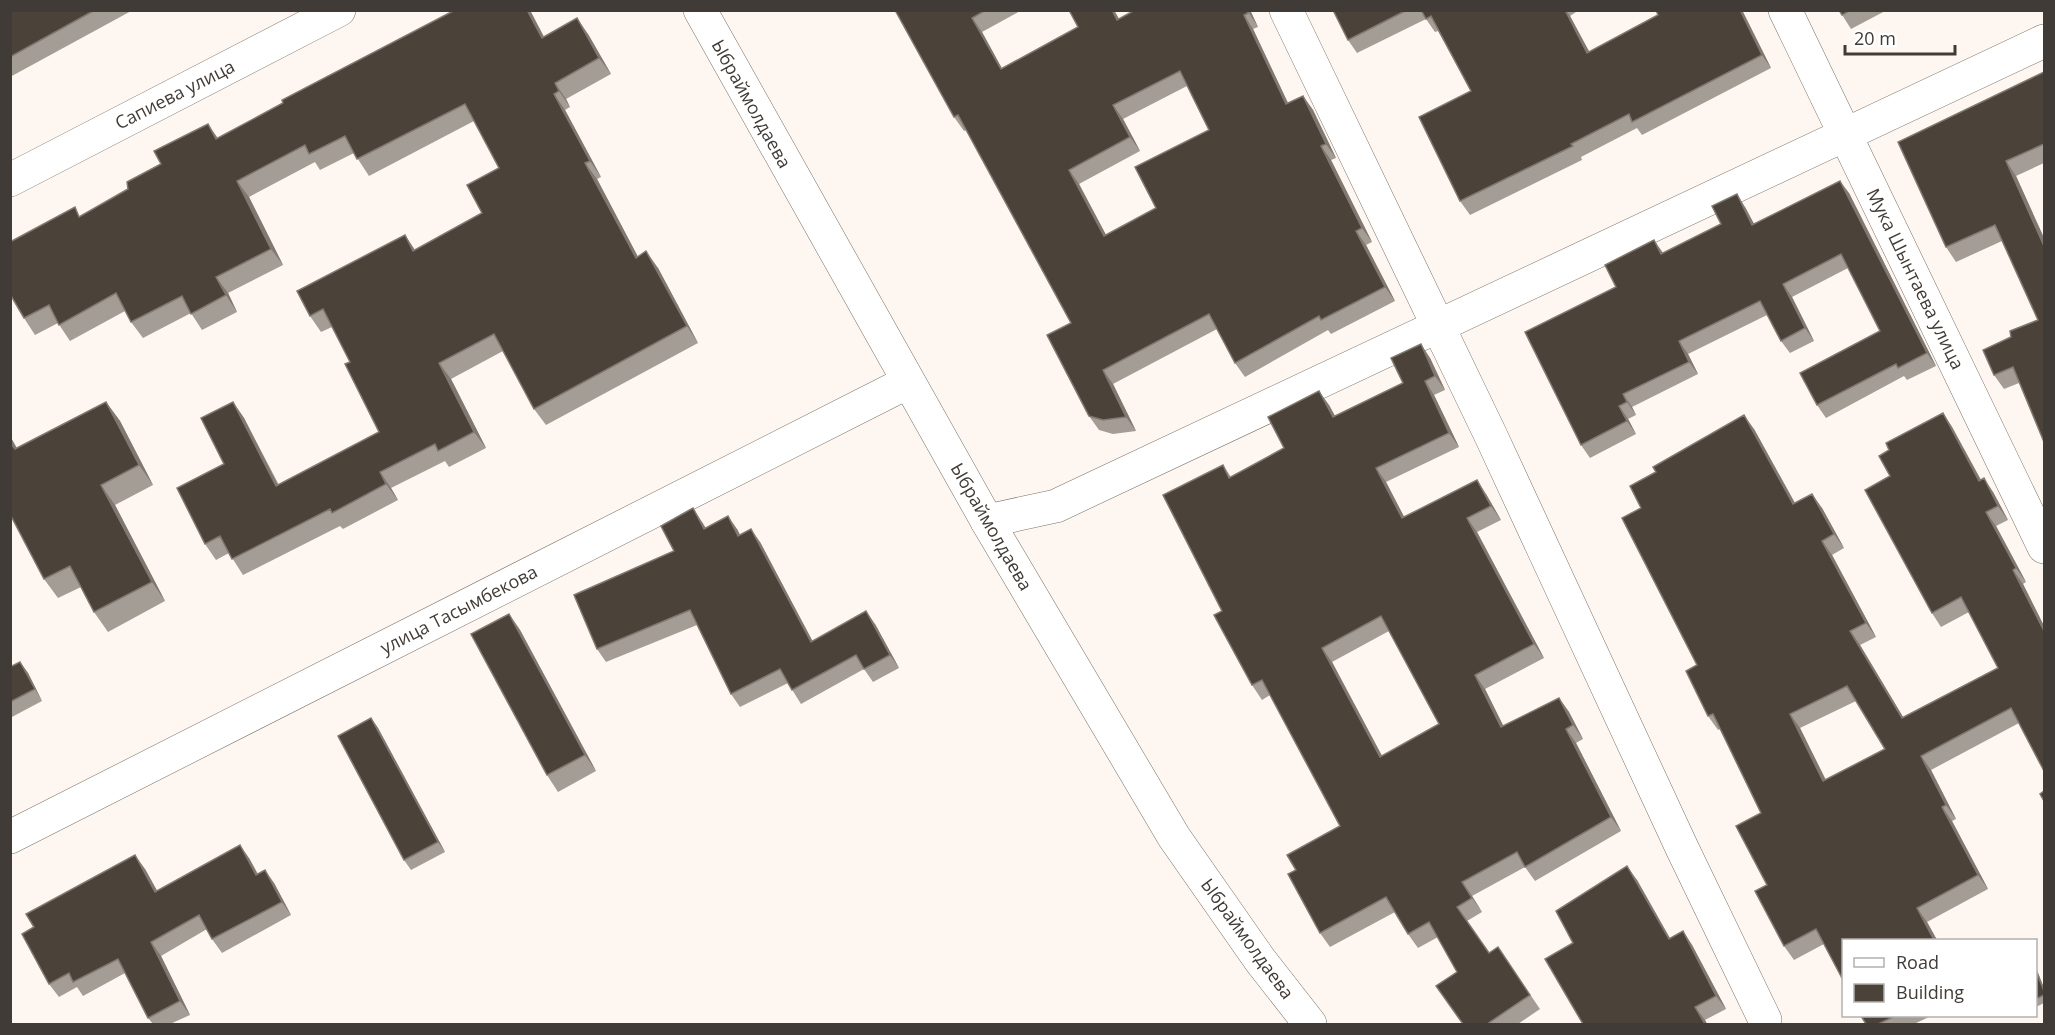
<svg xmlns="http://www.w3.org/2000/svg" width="2055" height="1035" font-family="'Open Sans',sans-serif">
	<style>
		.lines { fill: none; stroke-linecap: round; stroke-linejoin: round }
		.minor-casing { stroke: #7c7269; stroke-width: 34 }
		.minor { stroke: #fff; stroke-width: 33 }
		.wall { fill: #a49d96; fill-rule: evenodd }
		.shaded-wall { fill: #817971 }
		.building { fill: #4b433a; stroke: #817971; stroke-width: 1.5; fill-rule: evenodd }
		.labels { text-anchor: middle; stroke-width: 6; stroke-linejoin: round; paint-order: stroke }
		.street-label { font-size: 18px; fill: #403b37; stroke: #fff }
	</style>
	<rect width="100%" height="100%" fill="#fef7f1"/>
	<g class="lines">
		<defs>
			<g id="minor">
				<path d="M700 10 987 521 1174 837 1260 960 1310 1024"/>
				<path d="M1286 10 1491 436 1682 848 1765 1020"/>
				<path d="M1785 10 2044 547"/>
				<path d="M10 180 339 10"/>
				<path d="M987 521 1056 506 2044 41"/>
				<path d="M10 837 908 382"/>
			</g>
		</defs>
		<use href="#minor" class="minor-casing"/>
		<use href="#minor" class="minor"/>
	</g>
	<g class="wall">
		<path d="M10 10H133L10 77Z"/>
		<path d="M895 10H1022L982 32 1002 69 1114 10 1119 19 1250 10 1258 27 1253 29 1288 103 1303 96 1313 110 1336 158 1331 160 1372 242 1366 245 1395 301 1331 334 1328 330 1245 377 1235 363 1217 329 1113 384 1136 431 1113 434 1099 430 1089 416 1071 323 966 130 964 131 954 117ZM1187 86 1209 130 1156 208 1106 235 1079 184 1140 151 1123 119Z"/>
		<path d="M1333 10H1579L1570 16 1589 52 1742 10 1771 68 1642 135 1637 128 1581 157 1582 160 1470 215 1460 201 1471 91 1438 31 1435 32 1426 19 1357 53 1348 40Z"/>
		<path d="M1839 10H1887L1851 29Z"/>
		<path d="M588 34 611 74 566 99 570 107 565 110 601 177 597 179 638 257 658 268 698 343 546 425 534 409 503 351 451 379 486 448 449 467 445 461 391 488 398 500 343 529 340 526 243 575 229 553 216 560 205 544 224 464 233 402 244 418 279 485 379 432 350 362 332 327 321 332 310 316 405 235 415 250 482 213 499 168 474 121 369 176 354 153 320 170 315 162 249 197 283 265 228 293 237 312 202 330 191 313 143 338 131 322 125 311 70 341 58 323 35 335 24 318 81 216 218 138 544 36Z"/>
		<path d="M2044 72V163L2016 176 2044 238V442L2019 383 2004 389 1994 375 2011 337 2038 320 2002 241 1956 262 1946 247Z"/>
		<path d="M1849 193 1936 366 1907 380 1904 376 1826 418 1817 405 1880 331 1848 268 1792 297 1814 341 1790 353 1781 341 1767 315 1688 354 1698 374 1632 407 1636 415 1628 419 1636 434 1590 458 1581 445 1616 287 1663 253 1721 224 1745 207 1754 224Z"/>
		<path d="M1430 358 1445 390 1434 395 1459 447 1386 482 1404 517 1486 494 1501 520 1477 532 1544 658 1485 689 1503 726 1559 698 1569 712 1583 739 1576 743 1621 831 1535 881 1525 867 1472 896 1482 912 1467 921 1489 953 1498 947 1540 1009 1518 1024H1463L1457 972 1438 937 1418 948 1408 934 1395 912 1330 947 1320 933 1296 870 1340 826 1270 695 1262 700 1252 685 1222 611 1223 465 1231 477 1284 448 1329 405 1335 416 1403 383ZM1389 631 1439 724 1382 756 1332 662Z"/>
		<path d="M106 402 120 421 153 485 115 505 165 601 108 632 94 612 81 587 58 598 44 579 10 514V436L17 448Z"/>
		<path d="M1943 413 1952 427 1981 480 1993 492 2008 520 1996 526 2026 582 2023 584 2044 626V771L2019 723 1931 770 1956 819 1952 821 1988 889 1927 922 1937 940H1844L1824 944 1794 960 1784 946 1767 885 1761 813 1720 729 1718 730 1708 716 1697 665 1641 508 1754 429 1795 503 1822 508 1844 548 1832 555 1876 637 1860 645 1903 717 1998 668 1969 612 1941 627 1932 613 1890 476 1889 450ZM1856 701 1885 749 1826 780 1800 728Z"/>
		<path d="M702 522 706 528 737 529 740 535 760 542 812 641 875 624 899 668 873 682 864 669 801 704 788 683 740 707 731 694 697 625 606 662 597 649 674 551Z"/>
		<path d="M509 614 520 630 596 771 558 792 547 775Z"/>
		<path d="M20 662 28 673 42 701 10 718V667Z"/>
		<path d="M371 718 378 728 445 852 411 870 404 860Z"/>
		<path d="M249 858 258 874 274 883 291 915 222 953 212 939 207 929 161 956 190 1015 170 1024H153L148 1018 125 973 83 996 77 987 59 997 49 984 145 869 157 891Z"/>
		<path d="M1637 880 1670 938 1683 931 1692 945 1726 1009 1705 1020 1707 1024H1583L1573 943Z"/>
		<path d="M2036 968 2044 988V1003L2036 1007Z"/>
		<path d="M1861 1016H1931L1914 1024H1866Z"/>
	</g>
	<g class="shaded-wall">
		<path d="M527 10H530L553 54 542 38Z"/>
		<path d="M1112 10H1114L1127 34 1117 20Z"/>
		<path d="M1247 10H1250L1258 27Z"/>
		<path d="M1565 10H1566L1570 16 1597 66 1587 53Z"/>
		<path d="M1740 10H1742L1771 68 1762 55Z"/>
		<path d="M1244 15 1253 29 1295 118 1286 104Z"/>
		<path d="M577 18 588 34 611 74 599 58Z"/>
		<path d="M972 18 982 32 1010 83 1001 69Z"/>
		<path d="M555 83 566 99 570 107 559 91Z"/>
		<path d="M554 94 565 110 601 177 590 161Z"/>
		<path d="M1303 96 1313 110 1336 158 1326 144Z"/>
		<path d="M1113 105 1123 119 1140 151 1130 137Z"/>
		<path d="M208 124 219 140 216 139Z"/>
		<path d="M1321 146 1331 160 1372 242 1362 228Z"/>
		<path d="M2006 161 2016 176 2044 238V246Z"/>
		<path d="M585 163 597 179 647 274 636 258Z"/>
		<path d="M1069 170 1079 184 1114 250 1104 236Z"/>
		<path d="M237 181 249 197 283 265 271 249Z"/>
		<path d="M1840 181 1849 193 1936 366 1927 353Z"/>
		<path d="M1737 194 1745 207 1761 237 1752 225Z"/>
		<path d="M1356 231 1366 245 1395 301 1385 287Z"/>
		<path d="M405 235 416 252 413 251Z"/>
		<path d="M1654 240 1663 253 1661 254Z"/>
		<path d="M646 251 658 268 698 343 687 326Z"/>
		<path d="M216 277 228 293 237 312 226 295Z"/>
		<path d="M1783 284 1792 297 1814 341 1805 328Z"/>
		<path d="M1679 341 1688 354 1698 374 1689 362Z"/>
		<path d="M1421 344 1430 358 1445 390 1435 376Z"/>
		<path d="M439 363 451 379 486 448 474 432Z"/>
		<path d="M1103 370 1113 384 1136 431 1126 417Z"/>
		<path d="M1425 381 1434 395 1459 447 1449 433Z"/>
		<path d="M1319 391 1329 405 1343 431 1333 417Z"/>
		<path d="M1623 394 1632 407 1636 415 1627 402Z"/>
		<path d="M106 402 120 421 153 485 139 465Z"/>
		<path d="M233 402 244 418 287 503 276 486Z"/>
		<path d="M1619 406 1628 419 1636 434 1627 421Z"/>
		<path d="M1943 413 1952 427 1989 495 1979 481Z"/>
		<path d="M1744 415 1754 429 1803 518 1793 504Z"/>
		<path d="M10 436 28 469 15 449 10 442Z"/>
		<path d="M1376 468 1386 482 1412 532 1402 518Z"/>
		<path d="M380 472 391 488 398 500 386 484Z"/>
		<path d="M1984 478 1993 492 2008 520 1998 506Z"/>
		<path d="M1477 480 1486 494 1501 520 1491 506Z"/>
		<path d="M101 485 115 505 165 601 152 582Z"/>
		<path d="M1812 494 1822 508 1844 548 1834 534Z"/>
		<path d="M693 508 702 522 713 542 704 529Z"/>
		<path d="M1986 512 1996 526 2026 582 2016 568Z"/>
		<path d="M728 516 737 529 747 549 738 536Z"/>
		<path d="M1467 518 1477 532 1544 658 1534 644Z"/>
		<path d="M751 529 760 542 820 655 811 642Z"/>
		<path d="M1822 541 1832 555 1876 637 1866 623Z"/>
		<path d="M2013 570 2023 584 2044 626V631Z"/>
		<path d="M866 611 875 624 899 668 890 655Z"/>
		<path d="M509 614 520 630 596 771 585 755Z"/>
		<path d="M1850 631 1860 645 1912 732 1902 718Z"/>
		<path d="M1322 648 1332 662 1390 771 1380 757Z"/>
		<path d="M20 662 28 673 42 701 35 689Z"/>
		<path d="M1475 675 1485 689 1511 741 1501 727Z"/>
		<path d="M1559 698 1569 712 1583 739 1573 725Z"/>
		<path d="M1790 714 1800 728 1833 795 1823 781Z"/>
		<path d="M371 718 378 728 445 852 438 842Z"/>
		<path d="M1566 729 1576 743 1621 831 1611 817Z"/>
		<path d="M1921 756 1931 770 1956 819 1946 805Z"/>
		<path d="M1942 807 1952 821 1988 889 1978 875Z"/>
		<path d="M240 845 249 858 265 888 256 875Z"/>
		<path d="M135 855 145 869 165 905 155 892Z"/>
		<path d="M1627 866 1637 880 1678 953 1669 939Z"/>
		<path d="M265 870 274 883 291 915 282 902Z"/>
		<path d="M1462 882 1472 896 1482 912 1472 898Z"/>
		<path d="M1917 908 1927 922 1937 940H1934Z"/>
		<path d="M1683 931 1692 945 1726 1009 1716 996Z"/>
		<path d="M151 942 161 956 190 1015 180 1001Z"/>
		<path d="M2036 968 2044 988V991L2036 971Z"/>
		<path d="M1695 1007 1705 1020 1707 1024H1705Z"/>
	</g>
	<g class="building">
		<path d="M10 10H95L10 57Z"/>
		<path d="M455 10H527L542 38 577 18 599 58 555 83 559 91 554 94 590 161 585 163 636 258 646 251 687 326 534 409 494 334 439 363 474 432 438 451 435 444 380 472 386 484 332 513 330 509 232 559 220 536 205 544 177 488 224 464 201 418 233 402 276 486 379 432 345 364 350 362 323 309 310 316 297 291 405 235 413 251 482 213 467 185 499 168 465 104 357 159 345 136 309 154 305 145 237 181 271 249 216 277 226 295 191 314 182 296 131 322 116 293 59 325 49 305 24 318 10 294V242L75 207 79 217 128 189 127 182 161 164 154 151 208 124 216 139 283 103 282 100Z"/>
		<path d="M895 10H986L972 18 1001 69 1078 27 1069 10H1112L1117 20 1135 10H1247L1248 13 1244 15 1286 104 1303 96 1326 144 1321 146 1362 228 1356 231 1385 287 1321 320 1319 316 1235 363 1209 314 1103 370 1126 417 1103 420 1089 416 1047 335 1071 323 958 115 954 117ZM1180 71 1209 130 1135 167 1156 208 1104 236 1069 170 1130 137 1113 105Z"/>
		<path d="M1333 10H1407L1348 40Z"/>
		<path d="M1421 10H1565L1587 53 1658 15 1656 10H1740L1762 55 1632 122 1629 114 1571 144 1573 146 1460 201 1419 117 1471 91 1431 16 1426 19Z"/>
		<path d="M1839 10H1851L1842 15Z"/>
		<path d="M2044 72V144L2006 161 2044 246V442L2013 367 1994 375 1983 350 2011 337 2010 331 2038 320 1995 225 1946 247 1898 142Z"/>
		<path d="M1840 181 1927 353 1898 368 1896 364 1817 405 1800 373 1880 331 1841 254 1783 284 1805 328 1781 341 1760 301 1679 341 1689 362 1623 394 1627 402 1619 406 1627 421 1581 445 1525 332 1616 287 1605 265 1654 240 1661 254 1721 224 1712 206 1737 194 1752 225Z"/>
		<path d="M1421 344 1435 376 1425 381 1449 433 1376 468 1402 518 1477 480 1491 506 1467 518 1534 644 1475 675 1501 727 1559 698 1573 725 1566 729 1611 817 1525 867 1517 852 1462 882 1472 898 1457 907 1489 953 1498 947 1530 995 1487 1024H1463L1436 986 1457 972 1429 922 1408 934 1386 897 1320 933 1288 874 1296 870 1287 855 1340 826 1262 680 1252 685 1214 615 1222 611 1163 495 1223 465 1229 478 1284 448 1268 417 1319 391 1333 417 1403 383 1391 358ZM1381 616 1439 724 1380 757 1322 648Z"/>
		<path d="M106 402 139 465 101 485 152 582 94 612 70 566 44 579 10 514V442L15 449Z"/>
		<path d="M1943 413 1979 481 1984 478 1998 506 1986 512 2016 568 2013 570 2044 631V771L2011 708 1921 756 1946 805 1942 807 1978 875 1917 908 1934 940H1844V982L1816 929 1784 946 1755 891 1767 885 1736 826 1761 813 1713 714 1708 716 1686 671 1697 665 1622 518 1641 508 1630 486 1656 472 1653 467 1744 415 1793 504 1812 494 1834 534 1822 541 1866 623 1850 631 1902 718 1998 668 1961 597 1932 613 1865 490 1890 476 1879 456 1889 450 1886 443ZM1847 686 1885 749 1823 781 1790 714Z"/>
		<path d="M693 508 704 529 728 516 738 536 751 529 811 642 866 611 890 655 864 669 856 655 792 690 780 669 731 694 690 610 597 649 574 595 674 551 661 526Z"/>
		<path d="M509 614 585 755 547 775 471 634Z"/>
		<path d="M20 662 35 689 10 702V667Z"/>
		<path d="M371 718 438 842 404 860 338 736Z"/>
		<path d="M2044 791V801L2040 794Z"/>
		<path d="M240 845 256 875 265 870 282 902 212 939 199 915 151 942 180 1001 148 1018 118 959 73 982 69 973 49 984 22 934 34 927 26 914 135 855 155 892Z"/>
		<path d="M1627 866 1669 939 1683 931 1716 996 1695 1007 1705 1024H1583L1545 959 1573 943 1556 911Z"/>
		<path d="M2036 971 2044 991V995L2036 999Z"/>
		<path d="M1861 1016H1895L1878 1024H1866Z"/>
	</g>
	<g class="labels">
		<g class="street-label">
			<text transform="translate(175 95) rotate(-27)" y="6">Сапиева улица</text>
			<text transform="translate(751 104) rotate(61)" y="6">Ыбраймолдаева</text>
			<text transform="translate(1915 279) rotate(64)" y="6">Мука Шынтаева улица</text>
			<text transform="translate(991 527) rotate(60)" y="6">Ыбраймолдаева</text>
			<text transform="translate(459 610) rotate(-27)" y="6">улица Тасымбекова</text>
			<text transform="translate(1247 939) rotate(54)" y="6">Ыбраймолдаева</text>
		</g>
	</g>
	<rect width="2055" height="1035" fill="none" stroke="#403b37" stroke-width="24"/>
	<rect x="1842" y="939" width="195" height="78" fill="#ffffff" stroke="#b3b1af" stroke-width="1.5"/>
	<rect x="1854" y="958" width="30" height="9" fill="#ffffff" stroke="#b3b1af" stroke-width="1.5"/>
	<text x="1896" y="969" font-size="18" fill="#403b37">Road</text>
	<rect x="1854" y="984" width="30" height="18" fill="#4b433a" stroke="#b3b1af" stroke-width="1.5"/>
	<text x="1896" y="999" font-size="18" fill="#403b37">Building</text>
	<path d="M1845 45v9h110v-9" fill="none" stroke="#403b37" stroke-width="3"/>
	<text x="1854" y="45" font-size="18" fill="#403b37" stroke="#ffffff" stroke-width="4.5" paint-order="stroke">20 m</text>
</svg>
